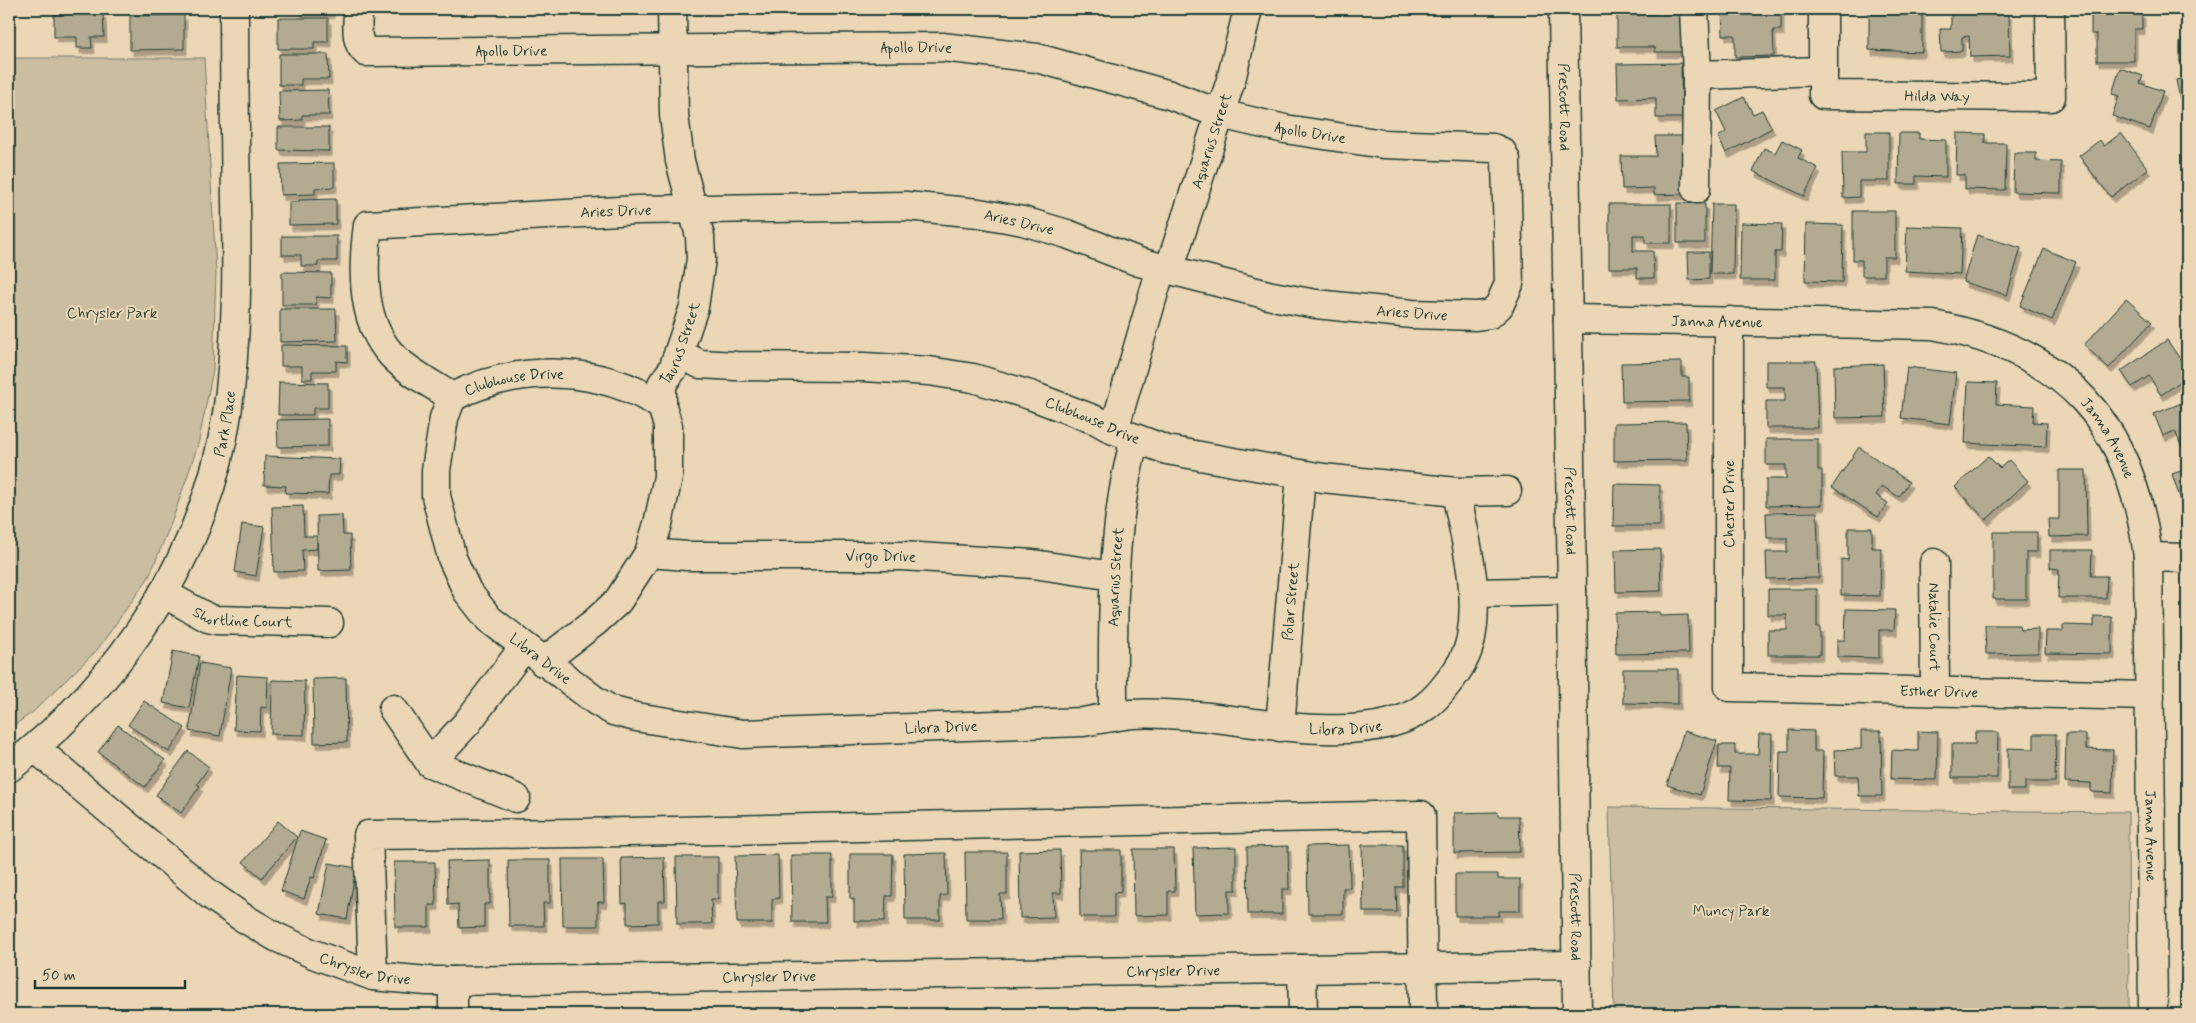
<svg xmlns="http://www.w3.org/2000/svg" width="2196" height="1023" font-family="Mynerve,sans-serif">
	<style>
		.built { fill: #dac9aa }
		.green { fill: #cabda0; stroke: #747d6a }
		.building { fill: #b2ab91; stroke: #1f3d34; filter: url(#shadow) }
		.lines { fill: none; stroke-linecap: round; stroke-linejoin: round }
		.minor-casing { stroke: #1f3d34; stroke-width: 31 }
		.major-casing { stroke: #1f3d34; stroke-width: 31 }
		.minor { stroke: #ebd6b5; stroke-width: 28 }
		.major { stroke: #ebd6b5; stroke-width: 28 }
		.labels { text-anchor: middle; stroke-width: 4; stroke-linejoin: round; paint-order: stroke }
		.street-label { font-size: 15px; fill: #1f3d34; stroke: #ebd6b5 }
		.park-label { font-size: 15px; fill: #304a3f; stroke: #ebd6b5 }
	</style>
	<defs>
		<filter id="shadow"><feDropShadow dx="3" dy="5.5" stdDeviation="0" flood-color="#0004"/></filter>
	</defs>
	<rect width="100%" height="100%" fill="#ebd6b5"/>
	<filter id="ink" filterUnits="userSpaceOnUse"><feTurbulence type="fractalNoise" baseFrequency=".02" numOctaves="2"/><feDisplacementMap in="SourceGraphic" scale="10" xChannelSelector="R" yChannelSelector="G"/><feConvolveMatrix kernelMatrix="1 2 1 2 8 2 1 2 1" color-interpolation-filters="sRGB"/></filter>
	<g filter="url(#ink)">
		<path class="built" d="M2180 813H2187V1014H2182Z"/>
		<g class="green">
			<path d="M9 58H204L216 271 213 370 198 445 172 521 149 577 97 650 33 712 9 729Z"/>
			<path d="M1609 807 2128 812 2129 1014H1614Z"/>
		</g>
		<g class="building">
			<rect x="298" y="9" width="33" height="4"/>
			<path d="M1655 9H1681L1682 52H1655V47H1617V14H1655Z"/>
			<path d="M1722 9H1781V30H1773L1774 56 1735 57V35H1723Z"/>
			<path d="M1869 10 1922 11V52L1869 50Z"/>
			<path d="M103 13 104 37H91L92 48H77V37H54V14Z"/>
			<path d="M2009 13 2010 56 1970 57 1969 36 1962 37V51L1941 52 1940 29H1951V14Z"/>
			<path d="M2091 13H2142V29H2134V61H2097V34H2091Z"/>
			<path d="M184 15V49L130 50V16Z"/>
			<path d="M278 18H328V42H314V49H278Z"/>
			<rect x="2180" y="41" width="7" height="21"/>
			<path d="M279 54H328L329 79H301V85H279Z"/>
			<path d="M1681 63 1682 118H1656V98L1618 99 1617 64Z"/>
			<path d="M2120 68 2143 76 2140 83 2163 91 2150 129 2112 116 2119 96 2112 94Z"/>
			<path d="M2187 78V131L2176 80Z"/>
			<path d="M328 90 329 115H302V120L280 121 279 91Z"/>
			<path d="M1744 97 1753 114 1762 110 1772 128 1726 153 1718 137 1726 132 1716 111Z"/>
			<path d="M278 127H329V151L278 150Z"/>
			<path d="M1866 132H1889V181H1859V197L1843 198 1842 152H1866Z"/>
			<path d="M1899 133H1919V139L1946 140V177L1916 176V184H1898Z"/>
			<path d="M1957 133 1985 134V143H2006L2005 190 1965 189V175H1956Z"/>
			<path d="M2121 133 2148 169 2111 197 2079 156 2100 140 2104 146Z"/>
			<path d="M1655 136H1682L1683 194 1654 195V188L1622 189 1621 156H1656Z"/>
			<path d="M1782 140 1802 150 1798 158 1818 168 1804 196 1753 171 1764 148 1775 153Z"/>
			<path d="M2014 153H2036V161L2061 162V193L2013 192Z"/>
			<path d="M334 163V187L315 188V194L281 195 280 164Z"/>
			<path d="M336 199V224L289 225V202H299V200Z"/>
			<path d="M1677 203 1705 204V243H1677Z"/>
			<path d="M1609 204H1671V243H1645V235H1633V251H1653L1654 278H1637V268H1609Z"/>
			<path d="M1712 204H1734L1733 274H1710Z"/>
			<path d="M1853 211H1895V257H1884V276H1862V260H1853Z"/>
			<path d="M1741 223 1782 224 1781 252H1775V280H1740Z"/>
			<path d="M1806 224 1843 225 1842 282 1805 281Z"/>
			<path d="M1907 226 1962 228 1960 274 1905 271Z"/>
			<path d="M1977 235 2021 248 2007 295 1963 282Z"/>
			<path d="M282 236H337V261H318V266H301V255H282Z"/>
			<path d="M2044 249 2076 262 2052 320 2020 306Z"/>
			<path d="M1688 252H1709V279L1689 280Z"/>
			<path d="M282 272 331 273V298L316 297V305H282Z"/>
			<path d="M2126 299 2152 322 2109 368 2084 345Z"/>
			<path d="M280 309H336L337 341 280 342Z"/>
			<path d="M2167 340 2187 369V377L2161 395 2149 376 2132 387 2121 371Z"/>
			<path d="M281 345 347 346V362L336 361V371H312V379H302V366H281Z"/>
			<path d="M1766 361H1816L1818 428H1766V401H1785V387H1766Z"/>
			<path d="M1682 362V377H1689V401L1622 402 1621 363Z"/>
			<path d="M1883 364 1885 417 1835 418 1834 366Z"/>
			<path d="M1907 367 1956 373 1950 424 1901 418Z"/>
			<path d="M279 382 328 383V408H313V415H278Z"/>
			<path d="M1968 382 1997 383 1996 404 2034 406 2033 422 2047 423 2046 447 1965 443Z"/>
			<path d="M2187 401V446L2182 448 2175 431 2163 436 2154 414Z"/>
			<path d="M328 419V446L278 447 277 420Z"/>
			<path d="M1686 422 1687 460 1614 461V423Z"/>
			<path d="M1766 439H1818V470H1822V505L1766 506V479H1786V465H1766Z"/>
			<path d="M1859 447 1909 482 1899 497 1882 486 1876 495 1888 503 1878 517 1832 487Z"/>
			<path d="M265 456 340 459 339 475H329L328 494 285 493 286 486 264 485Z"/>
			<path d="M1988 456 2000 468 2009 460 2028 481 1986 520 1955 487Z"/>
			<path d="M2187 469V499L2181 501 2172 474Z"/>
			<path d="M2059 470H2086L2087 536 2049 537 2048 519H2059Z"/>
			<path d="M1614 484 1660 485V526H1613Z"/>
			<path d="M303 506 304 536H317V549L302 550 303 571 274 572 272 507Z"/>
			<path d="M1817 512 1819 578 1767 579 1766 552H1787V538H1767L1766 513Z"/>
			<path d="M342 515 343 535H350L351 570 318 571 317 516Z"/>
			<path d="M242 524 264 527 256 576 235 572Z"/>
			<path d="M1848 528H1872V548H1881L1880 596 1841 595V559L1848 560Z"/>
			<path d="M1993 532H2037V552H2026V599H1993Z"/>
			<path d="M1660 549 1661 591 1616 592 1615 550Z"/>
			<path d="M2050 550H2092L2091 576H2107L2106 598H2058L2059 569 2050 568Z"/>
			<path d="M1768 589H1817V627H1820V655H1768V630H1787V615H1768Z"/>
			<path d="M1846 609 1895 610 1894 630H1879V658L1837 657V640H1845Z"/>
			<path d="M1660 612V616L1688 615 1689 653 1616 654 1615 613Z"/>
			<path d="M2094 616 2112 617V654L2045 653 2046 631H2063V625L2094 626Z"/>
			<path d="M1985 625H2019L2020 630 2038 629V653L1986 654Z"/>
			<path d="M173 651 199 656 189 708 163 703Z"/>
			<path d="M200 663 231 668 220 736 189 731Z"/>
			<path d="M1623 669H1678V704L1623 703Z"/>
			<path d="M237 675 268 677 267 708 261 707 260 731 234 730Z"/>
			<path d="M346 678 347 742 314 743 313 679Z"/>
			<path d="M272 680 305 681 304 735 271 734Z"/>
			<path d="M144 701 185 728 169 752 128 725Z"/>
			<path d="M118 725 165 760 145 787 98 752Z"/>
			<path d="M1789 730 1814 731V751H1823L1822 798 1779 797 1780 751H1789Z"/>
			<path d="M1684 731 1717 741 1700 795 1667 785Z"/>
			<path d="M1861 731H1881L1882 796H1859L1858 776H1835L1834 750 1861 749Z"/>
			<path d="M1918 731 1938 732 1937 780 1891 779 1892 750 1918 751Z"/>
			<path d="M1975 732H1998L1997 778H1952V744H1975Z"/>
			<path d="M1759 734H1772L1771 801 1729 800 1730 768H1718L1719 745H1735V754H1758Z"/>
			<path d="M2034 734H2056L2055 782H2025V790H2008V748L2034 749Z"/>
			<path d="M2066 734H2086V749L2113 750 2112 793 2091 792V783L2065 782Z"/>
			<path d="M188 751 209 767 197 784 200 786 181 813 156 795Z"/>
			<path d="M1497 812 1498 816H1519L1520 852 1454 853V813Z"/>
			<path d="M278 821 297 837 262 878 243 862Z"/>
			<path d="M300 831 326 840 314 878 311 877 304 899 281 891Z"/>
			<path d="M1349 845 1350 888H1343V914H1308L1307 846Z"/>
			<path d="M1362 845H1403V887H1396L1397 912H1363Z"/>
			<path d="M1288 846 1289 889H1282V914H1248L1247 847Z"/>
			<path d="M1236 847V890H1229V913L1195 914 1193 848Z"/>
			<path d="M1133 849H1174L1175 891H1168V915L1134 916Z"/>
			<path d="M1060 850 1061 893H1053L1054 917 1020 918 1019 851Z"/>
			<path d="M1079 850H1121V892L1114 893V917H1080Z"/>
			<path d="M965 852H1007V894H1000L1001 919H966Z"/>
			<path d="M946 853 947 895 940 896V920H905L904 854Z"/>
			<path d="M850 854H893L892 896H886L885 921H854V899L850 898Z"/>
			<path d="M778 855 779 898 772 899V923H737L735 856Z"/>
			<path d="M791 855H832V897H825L826 922H792Z"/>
			<path d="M664 857 665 901H658V923L627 924V903L622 904 621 858Z"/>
			<path d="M676 857H718V899H711L712 924H677Z"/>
			<path d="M562 859H603L604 902H598V926H563Z"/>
			<path d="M490 860V904H484V927L459 928 458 904 448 905 447 861Z"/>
			<path d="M508 860H550V903H543L544 926H509Z"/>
			<path d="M394 862H435L436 905H429V927H395Z"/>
			<path d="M329 863 356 868 347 919 319 914Z"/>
			<path d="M1455 874H1498V879H1520V911H1499V916H1455Z"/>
			<path d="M1341 1009 1400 1010V1014H1341Z"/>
			<path d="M1521 1009V1014H1456V1010Z"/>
		</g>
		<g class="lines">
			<defs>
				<g id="minor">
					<path id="s1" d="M358 9C358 24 354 42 366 52L942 47 1037 58 1170 95 1220 114 1285 129 1383 144 1493 148 1502 152 1506 160 1509 284 1499 306 1490 314 1476 316 1412 314 1316 304 1272 296 1139 262 1067 234 1023 221 979 213 906 206 637 210 368 225C362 269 360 328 398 361 414 375 435 386 452 397 519 364 600 365 662 406"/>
					<path d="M1694 9 1697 75 1823 71"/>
					<path id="s2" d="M1823 9V95L2051 97 2050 9"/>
					<path d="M1696 189 1697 75"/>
					<path id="s3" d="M1169 270 1231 80 1248 9"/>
					<path id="s4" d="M1568 319 1933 325C2066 350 2132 423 2148 557L2153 1014"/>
					<path id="s5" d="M1729 321V687L2150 696"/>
					<path id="s6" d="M679 354 700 364 736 366 864 367 929 371 973 378 1030 395 1098 421 1114 430 1167 450 1323 478 1456 492 1507 491"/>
					<path id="s7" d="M452 397 444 418 436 470V496L452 558 467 591 489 619 596 701 613 711 636 717 743 734 1083 722C1099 719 1116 716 1132 714 1156 712 1183 715 1208 717 1266 724 1377 746 1426 706 1434 700 1441 692 1447 684 1458 671 1468 655 1471 638 1480 589 1465 539 1456 492"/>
					<path d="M1114 430 1161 268"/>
					<path id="s8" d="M649 553 687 556H902L1033 564 1114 576"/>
					<path d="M2148 557 2187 558"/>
					<path id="s9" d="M1934 563 1935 691"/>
					<path id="s10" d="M163 593 208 618 216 620 329 623"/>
					<path d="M1474 593 1572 591"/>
					<path id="s11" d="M543 662 595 622 618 601 649 553 658 524 668 477V426L662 406V384L673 369 694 307 701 259 700 236 680 161 674 115 672 9"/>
					<path d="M393 709 430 763 467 723 524 647"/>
					<path id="s12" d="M1113 717C1113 624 1110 529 1135 439"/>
					<path id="s13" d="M1280 727 1301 475"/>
					<path id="s14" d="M35 748 209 894 242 917 276 937 313 954 373 976 427 981H453L1577 965"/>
					<path d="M430 763 516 798"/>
					<path id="s15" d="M9 768C121 683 206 554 227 414 237 343 237 272 236 201 235 137 234 73 234 9"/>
					<path d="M1302 969 1303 1014"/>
					<path d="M373 976 368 835 579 833 1421 815 1423 1014"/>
					<path d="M453 1014V981"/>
				</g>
				<g id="major">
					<path id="s16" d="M1563 9 1572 591 1577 1014"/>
				</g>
			</defs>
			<use href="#minor" class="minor-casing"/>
			<use href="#major" class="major-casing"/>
			<use href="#minor" class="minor"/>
			<use href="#major" class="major"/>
		</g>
	</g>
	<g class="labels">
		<g class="street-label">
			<text dy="5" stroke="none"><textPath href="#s1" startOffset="596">Apollo Drive</textPath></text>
			<text dy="5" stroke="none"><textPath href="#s1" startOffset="191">Apollo Drive</textPath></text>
			<text dy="5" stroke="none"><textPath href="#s2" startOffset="200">Hilda Way</textPath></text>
			<text dy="5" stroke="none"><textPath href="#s16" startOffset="98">Prescott Road</textPath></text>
			<text dy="5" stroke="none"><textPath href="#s1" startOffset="1001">Apollo Drive</textPath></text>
			<text dy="5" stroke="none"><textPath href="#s3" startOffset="136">Aquarius Street</textPath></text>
			<text transform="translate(616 211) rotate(-2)" y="5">Aries Drive</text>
			<text transform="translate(1019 222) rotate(13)" y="5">Aries Drive</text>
			<text transform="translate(1412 313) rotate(4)" y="5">Aries Drive</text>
			<text dy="5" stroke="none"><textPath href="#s4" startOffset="149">Janna Avenue</textPath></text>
			<text dy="5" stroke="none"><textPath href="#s11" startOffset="371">Taurus Street</textPath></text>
			<text dy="5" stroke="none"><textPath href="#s1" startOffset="2775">Clubhouse Drive</textPath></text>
			<text dy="5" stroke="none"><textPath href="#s6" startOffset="424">Clubhouse Drive</textPath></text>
			<text dy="5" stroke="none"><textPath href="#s15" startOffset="416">Park Place</textPath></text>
			<text dy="5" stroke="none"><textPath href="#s4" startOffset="582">Janna Avenue</textPath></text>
			<text transform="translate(1729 504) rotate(-90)" y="5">Chester Drive</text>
			<text dy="5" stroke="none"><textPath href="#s16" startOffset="502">Prescott Road</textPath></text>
			<text dy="5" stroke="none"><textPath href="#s8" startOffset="232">Virgo Drive</textPath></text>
			<text dy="5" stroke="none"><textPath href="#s12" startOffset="140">Aquarius Street</textPath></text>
			<text dy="5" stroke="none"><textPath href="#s13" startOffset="126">Polar Street</textPath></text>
			<text dy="5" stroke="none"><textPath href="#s10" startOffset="86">Shortline Court</textPath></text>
			<text dy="5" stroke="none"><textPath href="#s9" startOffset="64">Natalie Court</textPath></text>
			<text dy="5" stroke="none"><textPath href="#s7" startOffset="302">Libra Drive</textPath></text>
			<text dy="5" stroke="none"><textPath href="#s5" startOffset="576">Esther Drive</textPath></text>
			<text dy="5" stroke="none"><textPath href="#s7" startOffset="1128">Libra Drive</textPath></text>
			<text dy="5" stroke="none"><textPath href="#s7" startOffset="722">Libra Drive</textPath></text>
			<text dy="5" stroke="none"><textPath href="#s4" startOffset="988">Janna Avenue</textPath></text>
			<text dy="5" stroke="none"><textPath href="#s16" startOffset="908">Prescott Road</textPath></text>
			<text dy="5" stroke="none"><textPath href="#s14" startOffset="402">Chrysler Drive</textPath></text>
			<text dy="5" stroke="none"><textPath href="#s14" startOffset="1212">Chrysler Drive</textPath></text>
			<text dy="5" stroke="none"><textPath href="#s14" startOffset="808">Chrysler Drive</textPath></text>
		</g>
		<g class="park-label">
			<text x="112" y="318">Chrysler Park</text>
			<text x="1731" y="916">Muncy Park</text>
		</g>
	</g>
	<rect width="2196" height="1023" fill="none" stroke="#ebd6b5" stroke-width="30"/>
	<rect x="15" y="15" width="2166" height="993" fill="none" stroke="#1f3d34" stroke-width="2" filter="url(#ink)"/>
	<path d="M35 980v8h150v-8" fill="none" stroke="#1f3d34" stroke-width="2.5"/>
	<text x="42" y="980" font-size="15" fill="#1f3d34" stroke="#ebd6b5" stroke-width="4" paint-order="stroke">50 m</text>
</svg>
